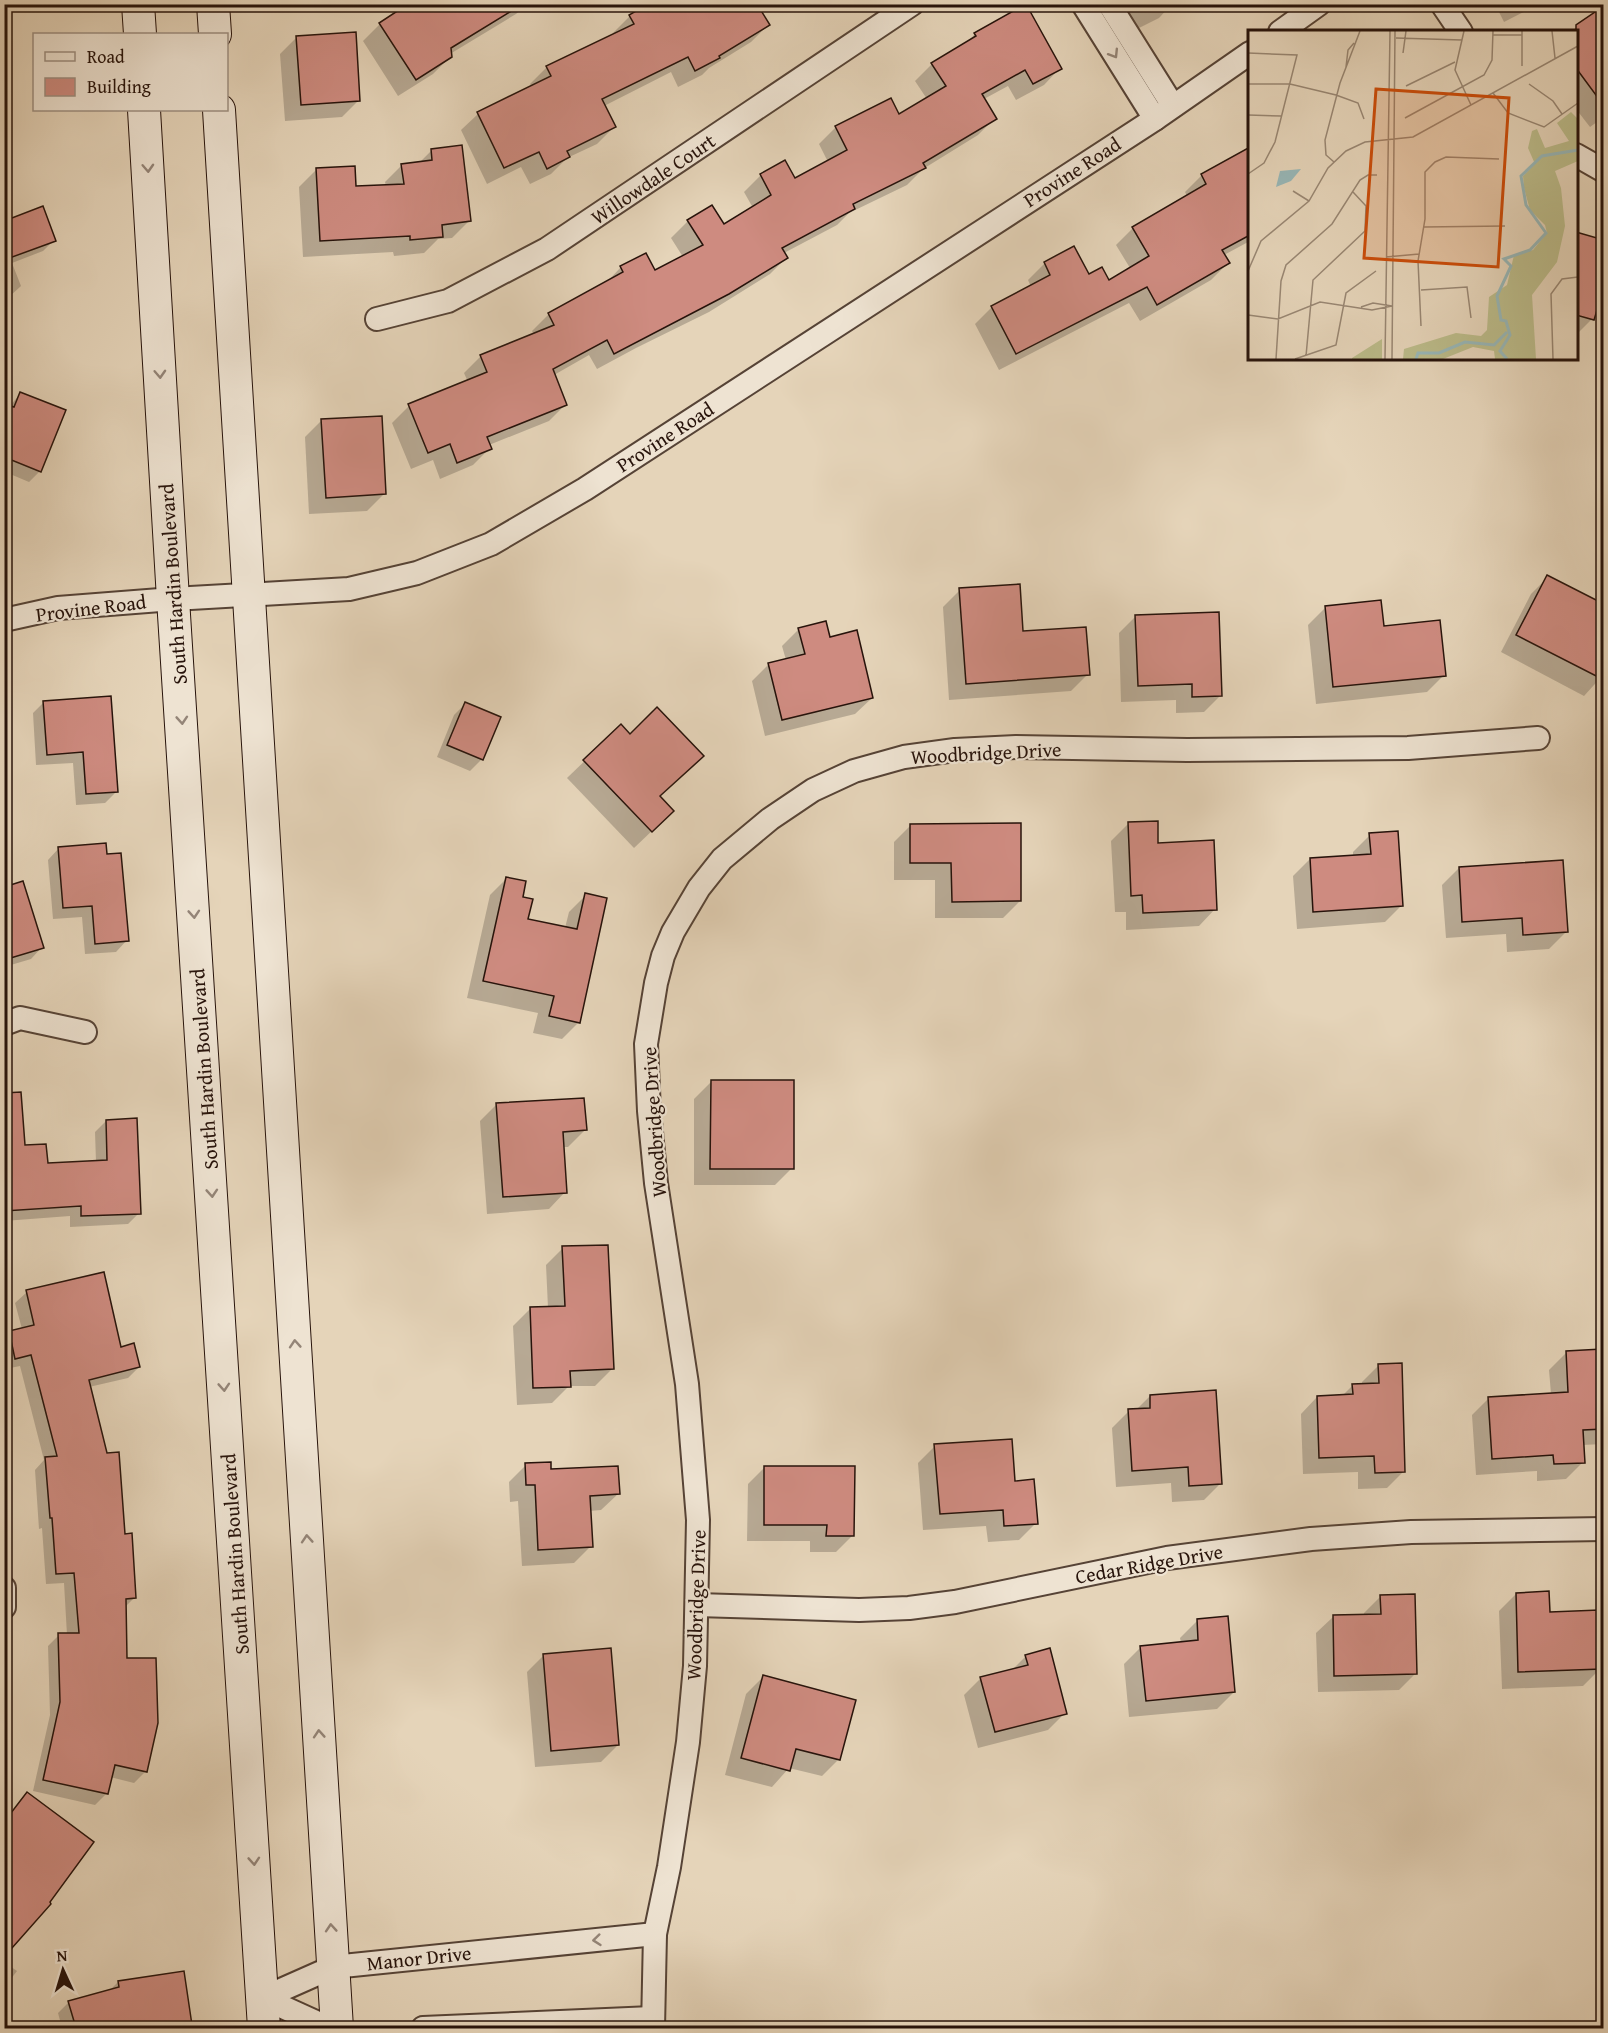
<svg xmlns="http://www.w3.org/2000/svg" width="1608" height="2033" font-family="'Gentium Book Plus',serif">
	<style>
		.shadow { fill: #0003 }
		.building { fill: #ce8b80; stroke: #27130b; stroke-width: 1.5 }
		.lines { fill: none; stroke-linecap: round; stroke-linejoin: round }
		.street-casing { stroke: #564336; stroke-width: 26 }
		.secondary-casing { stroke: #27130b; stroke-width: 34 }
		.street { stroke: #eee3d2; stroke-width: 22 }
		.secondary { stroke: #eee3d2; stroke-width: 32 }
		.oneway { stroke: #948578 }
		.labels { text-anchor: middle; stroke-width: 4.5; stroke-linejoin: round; paint-order: stroke }
		.street-label { font-size: 20px; fill: #27130b; stroke: #eee3d2 }
		.inset-river { fill: none; stroke: #98b7b7; stroke-width: 3 }
		.inset-road { fill: none; stroke: #998773; stroke-width: 1.5 }
		.view { fill: #cb4e0c; fill-opacity: 0.15; stroke: #cb4e0c; stroke-width: 3 }
		.inset-edge { fill: none; stroke: #27130b; stroke-width: 3 }
	</style>
	<rect width="100%" height="100%" fill="#e5d4b9"/>
	<filter id="stains"><feTurbulence type="fractalNoise" baseFrequency=".00333" numOctaves="4"/><feColorMatrix values="0 0 0 0 .2 0 0 0 0 .09 0 0 0 0 .02 0 0 0 .5 -.17"/></filter>
	<radialGradient id="worn" r=".72"><stop offset=".6" stop-color="#630" stop-opacity="0"/><stop offset="1" stop-color="#630" stop-opacity=".3"/></radialGradient>
	<g class="shadow">
		<path d="M411 4H527L516 14 450 54V57L433 74 398 96 363 41 380 24Z"/>
		<path d="M1120 4H1172L1159 18 1133 31Z"/>
		<path d="M1495 4H1539L1504 22Z"/>
		<path d="M1596 13 1603 24 1604 117 1590 127 1576 109V32H1570Z"/>
		<path d="M630 16 768 25 751 42 709 68 702 75 678 87 671 72 604 106 614 127 597 144 567 158 551 174 530 184 521 167 487 184 461 130 478 114 532 87 530 84 547 67 614 35 613 33Z"/>
		<path d="M975 34 1060 68 1044 85 1016 100 1008 86 984 99 995 118 978 135 923 169 907 185 849 213 837 225 784 253 787 257 770 274 709 312 636 348 597 369 589 355 554 375 566 404 549 421 489 445 490 448 473 465 440 479 433 460 411 469 392 423 409 406 468 382 464 373 481 356 534 335 532 331 549 314 605 284 621 267 654 272 683 257 671 238 688 221 723 226 753 208 744 192 761 175 794 180 828 162 819 144 836 127 899 117 927 99 915 81 932 64 963 46Z"/>
		<path d="M297 37 359 100 342 117 285 121 280 54Z"/>
		<path d="M1250 149V241L1224 255 1228 263 1211 280 1140 321 1129 303 999 370 975 324 992 307 1031 287 1028 280 1045 263 1108 282 1130 268 1116 245 1133 228 1187 196 1185 192 1202 175Z"/>
		<path d="M431 151 469 221 452 238 438 239 424 253 394 256 393 252 303 257 299 187 316 170 355 187 386 186 385 182 402 165 419 163Z"/>
		<path d="M4 222 54 240 43 251 12 263 21 286 9 297 4 299Z"/>
		<path d="M1576 234 1592 319 1576 335Z"/>
		<path d="M21 393 40 471 29 482 10 474 4 488V405L9 407Z"/>
		<path d="M322 420 384 494 367 511 309 514 305 437Z"/>
		<path d="M1548 577 1604 674 1584 696 1501 652 1531 594Z"/>
		<path d="M960 590 1088 674 1071 691 949 700 943 607Z"/>
		<path d="M1325 608 1444 675 1427 692 1316 704 1308 625Z"/>
		<path d="M1136 616 1221 695 1204 712 1176 713V700L1121 702 1119 633Z"/>
		<path d="M799 629 829 639 872 698 855 714 765 736 752 681 769 664 786 660 782 646Z"/>
		<path d="M44 702 116 792 105 803 76 805 73 763 36 765 33 713Z"/>
		<path d="M465 704 499 717 481 760 470 771 437 757 454 715Z"/>
		<path d="M621 726 655 828 634 848 567 778Z"/>
		<path d="M1128 824 1157 844 1215 909 1199 926 1126 930V912H1115L1111 841Z"/>
		<path d="M911 825 1020 901 1003 918H935V880H894V842Z"/>
		<path d="M1370 835 1402 905 1385 922 1297 929 1293 876 1310 859 1353 856V852Z"/>
		<path d="M59 848 127 940 116 952 85 954 82 917 53 919 48 860Z"/>
		<path d="M1459 868 1566 932 1549 949 1507 952 1506 934 1446 938 1442 885Z"/>
		<path d="M507 878 521 898 526 920 565 928 569 912 586 895 579 1022 562 1039 533 1033 538 1013 467 998 490 895Z"/>
		<path d="M4 888 42 947 31 959 4 967Z"/>
		<path d="M711 1082 792 1168 775 1185H694V1099Z"/>
		<path d="M497 1104 585 1130 568 1147H562L565 1192 549 1209 487 1214 480 1121Z"/>
		<path d="M4 1111 23 1147 46 1164 96 1162 95 1132 106 1121 139 1213 128 1224 70 1227V1216L4 1221Z"/>
		<path d="M563 1248 612 1369 595 1386H569L552 1403 517 1405 513 1326 530 1309 548 1308 546 1265Z"/>
		<path d="M27 1292 120 1348 139 1367 128 1378 89 1387 124 1535 135 1597 124 1608 126 1660 145 1772 134 1783 110 1777 106 1794 95 1805 33 1791 50 1715 48 1646 59 1635H67L64 1583 46 1584 42 1528 39 1529 35 1470 44 1460 20 1366 5 1369 4 1337 9 1332 22 1329 15 1303Z"/>
		<path d="M1601 1350 1604 1384V1444L1582 1445 1583 1462 1566 1479 1537 1481V1471L1476 1475 1472 1415 1489 1398 1551 1394 1549 1370 1566 1353Z"/>
		<path d="M1379 1365 1404 1471 1387 1488 1358 1489V1472L1303 1474 1301 1414 1317 1397 1342 1396 1353 1385H1362V1382Z"/>
		<path d="M1150 1396 1221 1483 1204 1500 1172 1502 1171 1483 1116 1487 1112 1428 1129 1411 1136 1410Z"/>
		<path d="M935 1446 1014 1482 1036 1523 1019 1540 988 1542 986 1526 923 1530 918 1463Z"/>
		<path d="M526 1465 618 1494 601 1510 589 1511 591 1546 574 1563 522 1566 518 1501 510 1502 509 1482Z"/>
		<path d="M765 1467 853 1535 836 1552H810V1541H747L748 1484Z"/>
		<path d="M1516 1594 1548 1614 1600 1669 1583 1686 1502 1689 1499 1611Z"/>
		<path d="M1381 1596 1416 1673 1399 1690 1318 1692 1316 1633 1333 1617 1364 1616V1613Z"/>
		<path d="M1197 1621 1234 1692 1217 1709 1129 1717 1124 1664 1141 1647 1181 1643 1180 1638Z"/>
		<path d="M544 1655 618 1745 601 1762 535 1767 527 1672Z"/>
		<path d="M1026 1656 1065 1713 1048 1730 978 1748 964 1695 981 1678 1011 1671Z"/>
		<path d="M763 1677 839 1759 822 1776 789 1768 772 1787 725 1775 746 1694Z"/>
		<path d="M4 1962 17 1971 4 1988Z"/>
		<path d="M118 1982 190 2024 186 2028H62L58 2013 69 2002 109 1991Z"/>
	</g>
	<g class="building">
		<path d="M408 4H523L451 48 452 57 416 80 379 23Z"/>
		<path d="M648 4H757L770 25 719 56 720 58 695 71 688 57 602 99 616 127 567 151 570 157 547 169 539 152 504 168 477 112 551 76 546 66 634 24 629 15Z"/>
		<path d="M1026 4 1062 69 1033 84 1025 70 982 94 997 119 923 163 926 168 853 204 855 209 782 248 788 258 729 294 614 354 607 340 553 369 567 405 487 437 492 449 457 463 450 444 428 453 408 404 487 372 480 355 554 325 548 313 623 272 620 266 646 253 655 270 703 245 687 220 712 205 724 224 771 195 760 174 785 160 795 178 847 150 835 126 891 98 899 114 946 86 931 63 976 36 974 33Z"/>
		<path d="M1604 6V106L1576 68V25Z"/>
		<path d="M356 32 360 101 301 105 296 36Z"/>
		<path d="M462 145 471 221 442 225 443 237 410 240V236L320 241 316 168 355 166 356 186 404 184 401 164 432 160 431 149Z"/>
		<path d="M1250 147V235L1222 250 1230 263 1157 305 1147 287 1016 354 991 306 1050 275 1044 262 1074 246 1089 274 1102 267 1109 280 1149 256 1132 227 1206 184 1201 174Z"/>
		<path d="M43 206 56 241 4 260V221Z"/>
		<path d="M1576 232 1604 240V287L1594 320 1576 315Z"/>
		<path d="M20 392 66 410 41 472 4 457V404L14 407Z"/>
		<path d="M382 416 386 494 326 498 321 419Z"/>
		<path d="M1547 575 1604 604V680L1516 635Z"/>
		<path d="M1020 584 1023 631 1086 627 1090 675 966 684 959 588Z"/>
		<path d="M1381 600 1384 626 1440 620 1446 676 1333 687 1325 606Z"/>
		<path d="M1219 612 1222 696 1192 697V684L1138 686 1135 615Z"/>
		<path d="M826 621 830 637 857 630 873 698 782 720 768 663 805 654 798 628Z"/>
		<path d="M111 696 118 792 86 794 83 752 47 755 43 701Z"/>
		<path d="M465 702 501 717 483 760 447 745Z"/>
		<path d="M657 707 704 756 660 796 674 811 652 832 583 760 621 724 630 734Z"/>
		<path d="M1158 821V843L1214 840 1217 910 1143 913 1142 895 1131 896 1128 822Z"/>
		<path d="M1021 823V901L952 902 951 863H910V824Z"/>
		<path d="M1398 831 1403 906 1313 912 1310 858 1371 854 1369 833Z"/>
		<path d="M106 843 107 854 121 853 129 941 95 944 92 906 63 908 58 847Z"/>
		<path d="M1563 860 1568 932 1523 935 1522 918 1462 922 1459 867Z"/>
		<path d="M506 877 526 881 523 897 533 899 528 919 577 929 585 893 607 898 580 1023 549 1016 554 996 483 981Z"/>
		<path d="M23 881 44 948 4 960V887Z"/>
		<path d="M711 1080H794V1169H710Z"/>
		<path d="M21 1092 25 1145 46 1144 48 1163 107 1160 106 1120 137 1118 141 1214 81 1216V1206L4 1211V1093Z"/>
		<path d="M584 1098 587 1130 563 1132 567 1193 503 1197 496 1103Z"/>
		<path d="M608 1245 614 1369 570 1371 571 1387 533 1388 530 1307 565 1306 562 1246Z"/>
		<path d="M104 1272 121 1347 134 1343 140 1367 89 1380 107 1453 119 1452 125 1534 132 1533 136 1598 126 1599 127 1658H156L158 1723 147 1772 115 1765 108 1794 43 1780 60 1702 58 1633H79L74 1573 56 1574 52 1518H50L45 1457 57 1456 31 1355 15 1359 9 1331 34 1325 26 1290Z"/>
		<path d="M1602 1349 1604 1429 1583 1430 1585 1463 1554 1464 1553 1455 1492 1459 1488 1397 1568 1392 1566 1351Z"/>
		<path d="M1402 1363 1405 1472 1375 1473 1374 1456 1319 1458 1317 1396 1353 1394 1352 1384 1379 1383 1378 1364Z"/>
		<path d="M1216 1390 1222 1484 1189 1486 1188 1467 1132 1471 1128 1409 1150 1408V1395Z"/>
		<path d="M1012 1439 1015 1481 1034 1479 1038 1524 1004 1526 1003 1510 940 1514 934 1444Z"/>
		<path d="M551 1462V1469L618 1466 620 1494 590 1496 593 1547 538 1550 535 1485H526L525 1463Z"/>
		<path d="M764 1466H855L854 1536H826L827 1525H764Z"/>
		<path d="M1549 1591 1550 1612 1599 1610 1602 1669 1518 1672 1516 1593Z"/>
		<path d="M1415 1594 1417 1674 1334 1676 1333 1615 1381 1614 1380 1595Z"/>
		<path d="M1228 1616 1235 1692 1146 1701 1140 1646 1198 1640 1197 1619Z"/>
		<path d="M611 1648 619 1745 551 1751 543 1654Z"/>
		<path d="M1050 1648 1067 1714 995 1732 980 1677 1028 1665 1025 1655Z"/>
		<path d="M763 1675 856 1700 840 1760 796 1749 790 1771 741 1758Z"/>
		<path d="M27 1792 94 1842 50 1902 51 1904 4 1957V1822Z"/>
		<path d="M184 1971 192 2025 166 2028H76L68 2001 119 1987 118 1981Z"/>
	</g>
	<g class="lines">
		<defs>
			<g id="street">
				<path d="M1083 4 1155 119"/>
				<path d="M1109 4 1173 106"/>
				<path d="M1442 4 1461 32"/>
				<path d="M1280 32 1319 4"/>
				<path d="M1576 155 1604 171"/>
				<path d="M377 319 448 301 547 249 912 4"/>
				<path d="M4 620 58 608 173 599 349 589 417 573 491 544 585 489 1155 119 1250 53"/>
				<path d="M4 1024 20 1018 85 1032"/>
				<path d="M4 1588V1607"/>
				<path d="M697 1605 859 1610 909 1608 955 1602 1167 1558 1311 1539 1411 1532 1604 1529"/>
				<path d="M263 1998 333 1967 655 1934"/>
				<path d="M263 1998 329 2028"/>
				<path d="M423 2028 652 2018"/>
				<path d="M653 2028 655 1934 669 1867 688 1742 695 1666 698 1520 687 1384 656 1183 649 1111 646 1044 656 983 663 956 673 932 699 888 722 859 770 819 813 790 854 771 904 757 955 750 1016 747 1187 750 1408 748 1538 738"/>
			</g>
			<g id="secondary">
				<path d="M138 4 140 34"/>
				<path d="M213 4 215 34"/>
				<path d="M144 110 173 599 264 2028"/>
				<path d="M219 110 337 2028"/>
			</g>
		</defs>
		<use href="#street" class="street-casing"/>
		<use href="#secondary" class="secondary-casing"/>
		<use href="#street" class="street"/>
		<use href="#secondary" class="secondary"/>
	</g>
	<defs><path id="oneway-chevron" d="M-2-3.5L2.5 0L-2 3.5" fill="none" stroke-width="1.6" stroke-linecap="round" stroke-linejoin="round" transform="scale(1.5)"/></defs>
	<g class="oneway">
		<use href="#oneway-chevron" transform="translate(1114 54) rotate(58)"/>
		<use href="#oneway-chevron" transform="translate(148 168) rotate(87)"/>
		<use href="#oneway-chevron" transform="translate(160 374) rotate(87)"/>
		<use href="#oneway-chevron" transform="translate(182 720) rotate(86)"/>
		<use href="#oneway-chevron" transform="translate(194 914) rotate(86)"/>
		<use href="#oneway-chevron" transform="translate(212 1193) rotate(86)"/>
		<use href="#oneway-chevron" transform="translate(295 1344) rotate(-94)"/>
		<use href="#oneway-chevron" transform="translate(224 1387) rotate(86)"/>
		<use href="#oneway-chevron" transform="translate(307 1539) rotate(-94)"/>
		<use href="#oneway-chevron" transform="translate(319 1734) rotate(-94)"/>
		<use href="#oneway-chevron" transform="translate(254 1861) rotate(86)"/>
		<use href="#oneway-chevron" transform="translate(331 1928) rotate(-94)"/>
		<use href="#oneway-chevron" transform="translate(597 1940) rotate(174)"/>
	</g>
	<g class="labels">
		<g class="street-label">
			<text transform="translate(1072 172) rotate(-33)" y="7">Provine Road</text>
			<text transform="translate(653 179) rotate(-34)" y="7">Willowdale Court</text>
			<text transform="translate(665 437) rotate(-33)" y="7">Provine Road</text>
			<text transform="translate(173 584) rotate(-94)" y="7">South Hardin Boulevard</text>
			<text transform="translate(91 608) rotate(-7)" y="7">Provine Road</text>
			<text transform="translate(986 753) rotate(-3)" y="7">Woodbridge Drive</text>
			<text transform="translate(204 1069) rotate(-94)" y="7">South Hardin Boulevard</text>
			<text transform="translate(654 1122) rotate(-94)" y="7">Woodbridge Drive</text>
			<text transform="translate(235 1554) rotate(-94)" y="7">South Hardin Boulevard</text>
			<text transform="translate(1149 1564) rotate(-10)" y="7">Cedar Ridge Drive</text>
			<text transform="translate(696 1605) rotate(-88)" y="7">Woodbridge Drive</text>
			<text transform="translate(419 1958) rotate(-6)" y="7">Manor Drive</text>
		</g>
	</g>
	<g transform="translate(1248 30)">
		<rect width="330" height="330" fill="#e5d4b9"/>
		<path d="M323 82 330 89V131L307 141 313 158 317 196 309 232 284 265 288 329H247L246 321 225 317 195 329H155L156 319 208 303 233 306 239 300 241 267 259 255 266 225 285 220 299 203 297 195 282 180 276 158 275 146 287 134 280 118 284 101 289 99 297 118 321 111 309 93ZM134 309V329H104V328Z" fill="#bbbb8a"/>
		<path d="M53 139 43 151 28 157 32 141Z" fill="#98b7b7"/>
		<path class="inset-river" d="M168 329 170 323H191L217 312 246 315 259 302M259 329 252 321 262 305 258 291 253 290 249 266 263 236 256 229 282 220 298 203 278 175 273 146 294 126 330 120"/>
		<path class="inset-road" d="M216 1 207 40 223 75M274 1V36M304 1 307 28M245 5H274M148 8 214 10M0 23 49 25 27 112 16 133 0 144M155 23 158 1M98 37 100 20 106 13M0 54H42L88 65 110 73 116 89M281 54 305 71 314 84M158 56 207 32M245 63 260 83 296 97 330 73M0 85 33 86M157 88 236 45 244 30 245 1M86 132 78 125 77 110 92 53 112 1M45 161 61 171M176 197 257 196M138 227 171 224M145 230 170 231M0 241 13 211 61 171 80 138 98 121 117 112 165 107 330 16M173 260 219 257 223 288M113 277 125 273 144 276M0 285 30 289 72 272 124 280 144 276M173 296 170 231 177 189V142L187 132 198 127 251 129M58 326 65 250 117 201 118 176 105 162M28 329 33 251 38 235 84 194 112 150 120 145H129M47 329 88 315 98 263 128 241M137 329 142 1M144 329 147 1M305 329 303 264 314 249 330 247"/>
		<path class="view" d="M128 59 261 68 250 237 116 228Z"/>
		<rect width="330" height="330" class="inset-edge"/>
	</g>
	<rect width="1608" height="2033" fill="none" stroke="#e5d4b9" stroke-width="24"/>
	<rect x="6" y="6" width="1596" height="2021" fill="none" stroke="#27130b" stroke-width="3"/>
	<rect x="12" y="12" width="1584" height="2009" fill="none" stroke="#27130b" stroke-width="1.5"/>
	<rect x="33" y="33" width="195" height="78" fill="#eee3d2" stroke="#9e9082" stroke-width="1.5"/>
	<rect x="45" y="52" width="30" height="9" fill="#eee3d2" stroke="#9e9082" stroke-width="1.5"/>
	<text x="87" y="63" font-size="18" fill="#27130b">Road</text>
	<rect x="45" y="78" width="30" height="18" fill="#ce8b80" stroke="#9e9082" stroke-width="1.5"/>
	<text x="87" y="93" font-size="18" fill="#27130b">Building</text>
	<g transform="translate(63 1970) rotate(356)" stroke="#eee3d2" stroke-width="4.5" paint-order="stroke">
	<path d="M0-4.5L10 22L0 15L-10 22Z" fill="#27130b"/>
	<text y="-9" font-size="16" font-weight="bold" text-anchor="middle" fill="#27130b">N</text>
	</g>
	<rect width="100%" height="100%" filter="url(#stains)"/>
	<rect width="100%" height="100%" fill="url(#worn)"/>
</svg>
